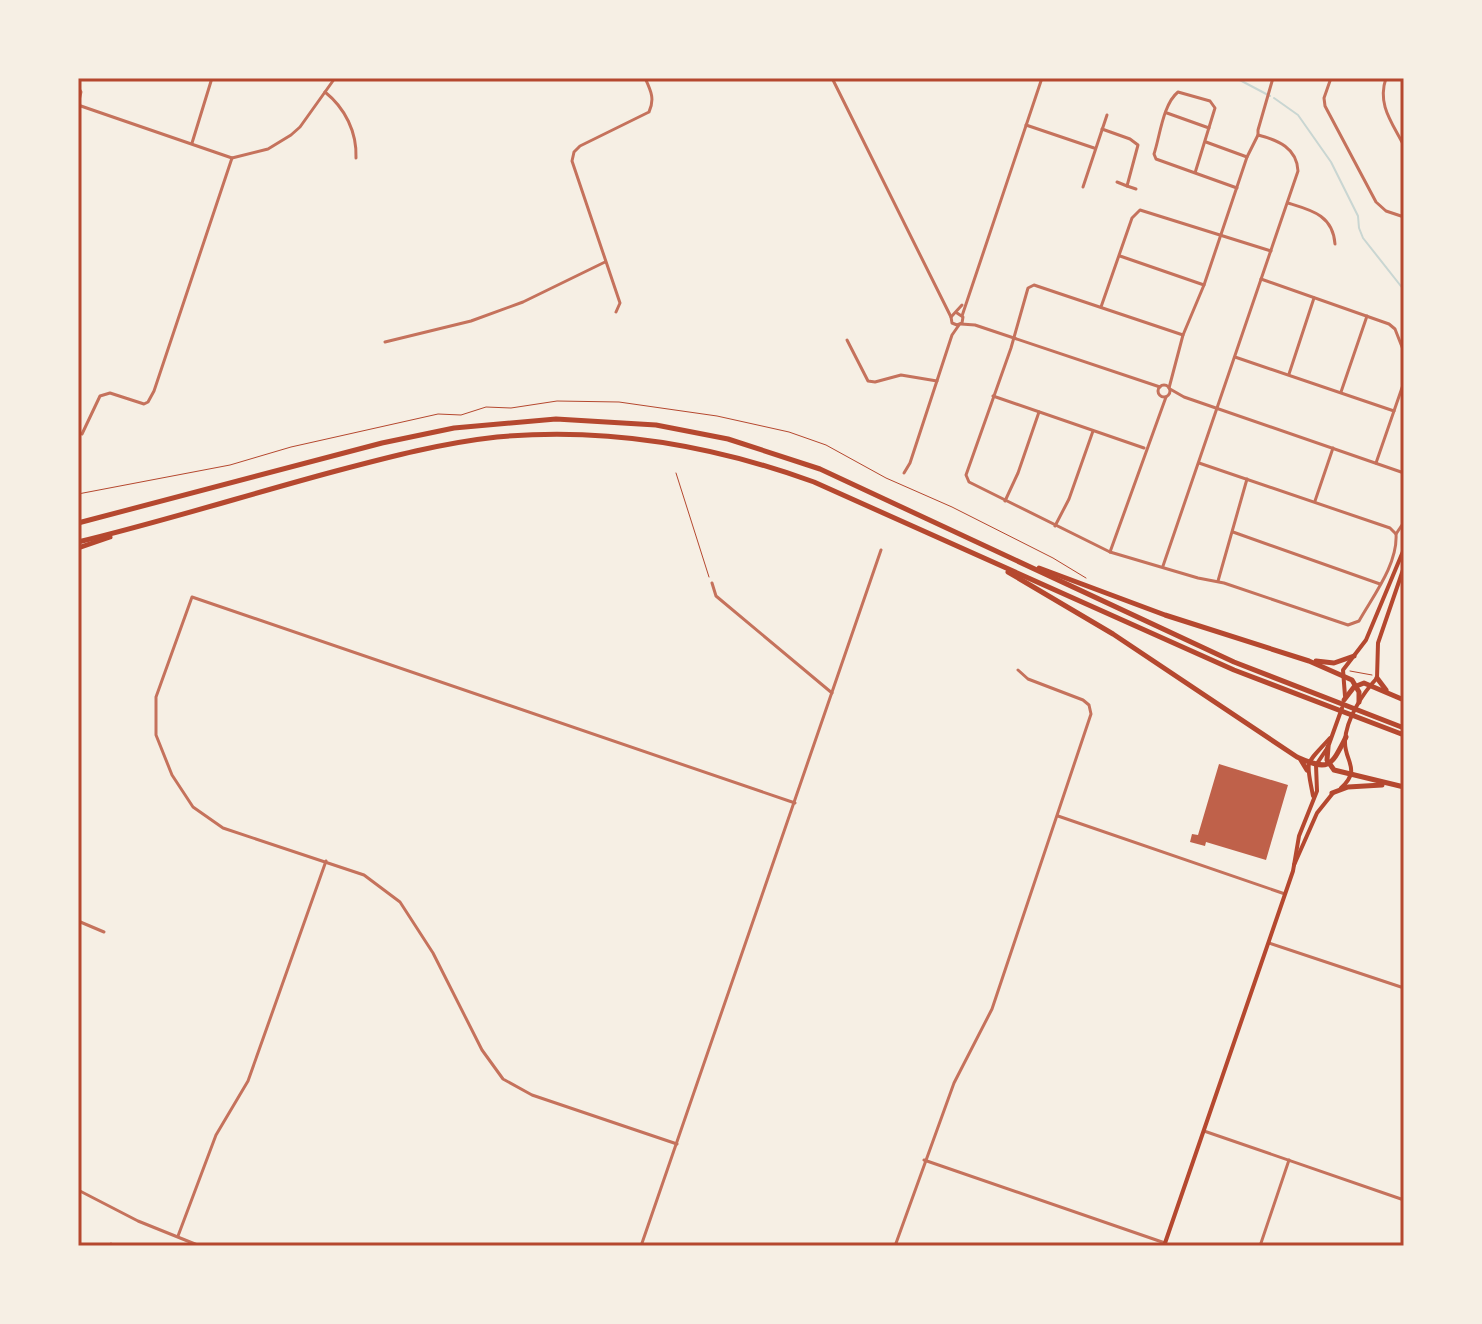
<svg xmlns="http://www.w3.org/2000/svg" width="1482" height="1324" font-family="Helvetica,sans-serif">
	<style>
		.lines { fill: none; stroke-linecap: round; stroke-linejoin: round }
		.stream { stroke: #c9d6d2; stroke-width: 2 }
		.building { fill: #bf614a }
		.path { stroke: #b5482f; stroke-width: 1 }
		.minor { stroke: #c5725c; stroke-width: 3 }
		.tertiary { stroke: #c5725c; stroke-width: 3 }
		.secondary { stroke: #b5482f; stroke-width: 4 }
		.motorway { stroke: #b5482f; stroke-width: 5 }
		.neatline { fill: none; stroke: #b5482f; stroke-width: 3 }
	</style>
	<rect width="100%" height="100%" fill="#f6efe4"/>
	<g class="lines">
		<g class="stream">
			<path d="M1236 78 1270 96"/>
			<path d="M1274 98 1298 115 1331 162 1358 216 1359 228 1363 238 1404 290"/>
		</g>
	</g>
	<path class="building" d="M1219 764 1288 785 1266 860 1206 842 1205 846 1190 842 1192 834 1198 835Z"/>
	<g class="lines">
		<g class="path">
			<path d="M676 473 709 577"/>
			<path d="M78 494 230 465 291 447 438 414 461 415 486 407 511 408 557 401 619 402 717 416 789 432 826 445 886 478 952 507 1053 558 1086 578"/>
			<path d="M1350 671 1372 675"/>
		</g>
		<g class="minor">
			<path d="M832 78 951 317"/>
			<path d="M1331 78 1324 98 1325 106 1376 202 1386 211 1404 217"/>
			<path d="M1386 78C1377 105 1392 122 1404 146"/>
			<path d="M78 87 81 92 78 105"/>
			<path d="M325 92C345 108 357 132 356 158"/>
			<path d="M78 105 232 158 268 149 291 135 300 127 335 78"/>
			<path d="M1167 113 1209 128"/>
			<path d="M1026 125 1094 148"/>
			<path d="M1102 129 1130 139 1138 145 1127 186 1117 182"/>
			<path d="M1206 142 1247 157"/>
			<path d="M192 143 212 78"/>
			<path d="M1195 173 1215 108 1210 101 1178 92C1163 104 1160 136 1154 154L1156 159 1237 188"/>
			<path d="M1127 186 1136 189"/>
			<path d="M1083 187 1107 115"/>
			<path d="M1288 203C1311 210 1333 215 1335 244"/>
			<path d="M1120 256 1204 285"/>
			<path d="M1261 279 1389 324 1395 329 1404 352"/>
			<path d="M1101 307 1132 218 1140 210 1271 251"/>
			<path d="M616 312 620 303 572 161 574 152 580 146 649 112C655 99 651 91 645 78"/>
			<path d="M1183 335 1034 285 1028 288 1011 348 966 475 969 482 1110 552 1198 578 1224 583 1348 625 1359 621C1373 596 1398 564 1396 534L1390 528 1199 463"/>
			<path d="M847 340 868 381 875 382 901 375 937 381"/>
			<path d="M385 342 471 321 523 302 605 262"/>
			<path d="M1235 357 1394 411"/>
			<path d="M1289 374 1314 298"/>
			<path d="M1169 388 1183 335 1204 285 1247 157 1258 135V130L1273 78"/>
			<path d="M1341 392 1367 316"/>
			<path d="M993 396 1144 448"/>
			<path d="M82 434 100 396 110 393 144 404 148 402 154 391 232 158"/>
			<path d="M1376 463 1404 382"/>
			<path d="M904 473 910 463 952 335 959 325"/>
			<path d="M1005 501 1018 473 1039 412"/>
			<path d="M1315 501 1333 448"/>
			<path d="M1055 526 1069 499 1093 431"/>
			<path d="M1233 532 1380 584"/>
			<path d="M1396 534 1404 522"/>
			<path d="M1110 552 1166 397"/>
			<path d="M1163 566 1298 171C1297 148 1278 140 1258 135"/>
			<path d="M1218 581 1247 479"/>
			<path d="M712 583 716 596 832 693"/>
			<path d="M1058 816 1285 894"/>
			<path d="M78 921 104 932"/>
			<path d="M1269 943 1404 988"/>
			<path d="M78 1046V1056"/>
			<path d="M1204 1131 1404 1200"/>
			<path d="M677 1144 532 1095 503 1079 482 1050 433 953 400 902 364 875 223 828 193 807 172 775 156 735V697L192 597 795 803"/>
			<path d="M924 1160 1165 1243"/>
			<path d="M178 1236 216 1135 248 1081 326 861"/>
			<path d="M108 1246 111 1244"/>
			<path d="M641 1246 881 550"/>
			<path d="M895 1246 954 1083 992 1009 1091 714 1089 705 1083 700 1028 679 1018 670"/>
			<path d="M1260 1246 1289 1160"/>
		</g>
		<g class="tertiary">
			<path d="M957 313 963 317 962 323 957 325 952 323 951 317 962 305"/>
			<path d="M962 316 1042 78"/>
			<path d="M961 324 975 325 1160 387"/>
			<circle cx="1164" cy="391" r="6"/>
			<path d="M1170 389 1184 397 1404 473"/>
			<path d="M78 1190 138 1221 200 1246"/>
		</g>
		<g class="secondary">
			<path d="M1345 696 1343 670 1366 640 1404 549"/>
			<path d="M1341 788C1362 769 1344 761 1345 741 1346 719 1363 693 1377 678L1378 643 1404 567"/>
			<path d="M1313 796C1306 758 1304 767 1330 738"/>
			<path d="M1294 865 1317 813 1333 793"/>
			<path d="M1164 1246 1293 871 1299 836 1317 791 1316 765 1328 747 1342 708"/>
		</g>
		<g class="motorway">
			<path d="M78 523 382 443 454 428 556 419 656 425 728 439 820 469 1234 662 1404 728"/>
			<path d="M78 542C165 521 250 494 336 471 389 457 442 443 497 437 605 427 712 445 814 482L1234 670 1404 735"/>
			<path d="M78 548 110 537"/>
			<path d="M1039 568 1165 615 1309 661 1352 680 1359 692V702"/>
			<path d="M1008 572 1113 634 1297 757C1330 772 1331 766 1346 737"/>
			<path d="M1316 661 1334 663 1354 656"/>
			<path d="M1377 678 1386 690"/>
			<path d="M1344 700 1354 687 1364 683 1404 700"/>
			<path d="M1328 747 1327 760 1334 770 1404 787"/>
			<path d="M1301 760 1307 770"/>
			<path d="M1332 793 1348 787 1382 785"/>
		</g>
	</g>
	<rect width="1482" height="1324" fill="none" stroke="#f6efe4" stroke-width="160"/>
	<rect x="80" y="80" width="1322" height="1164" class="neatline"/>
</svg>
